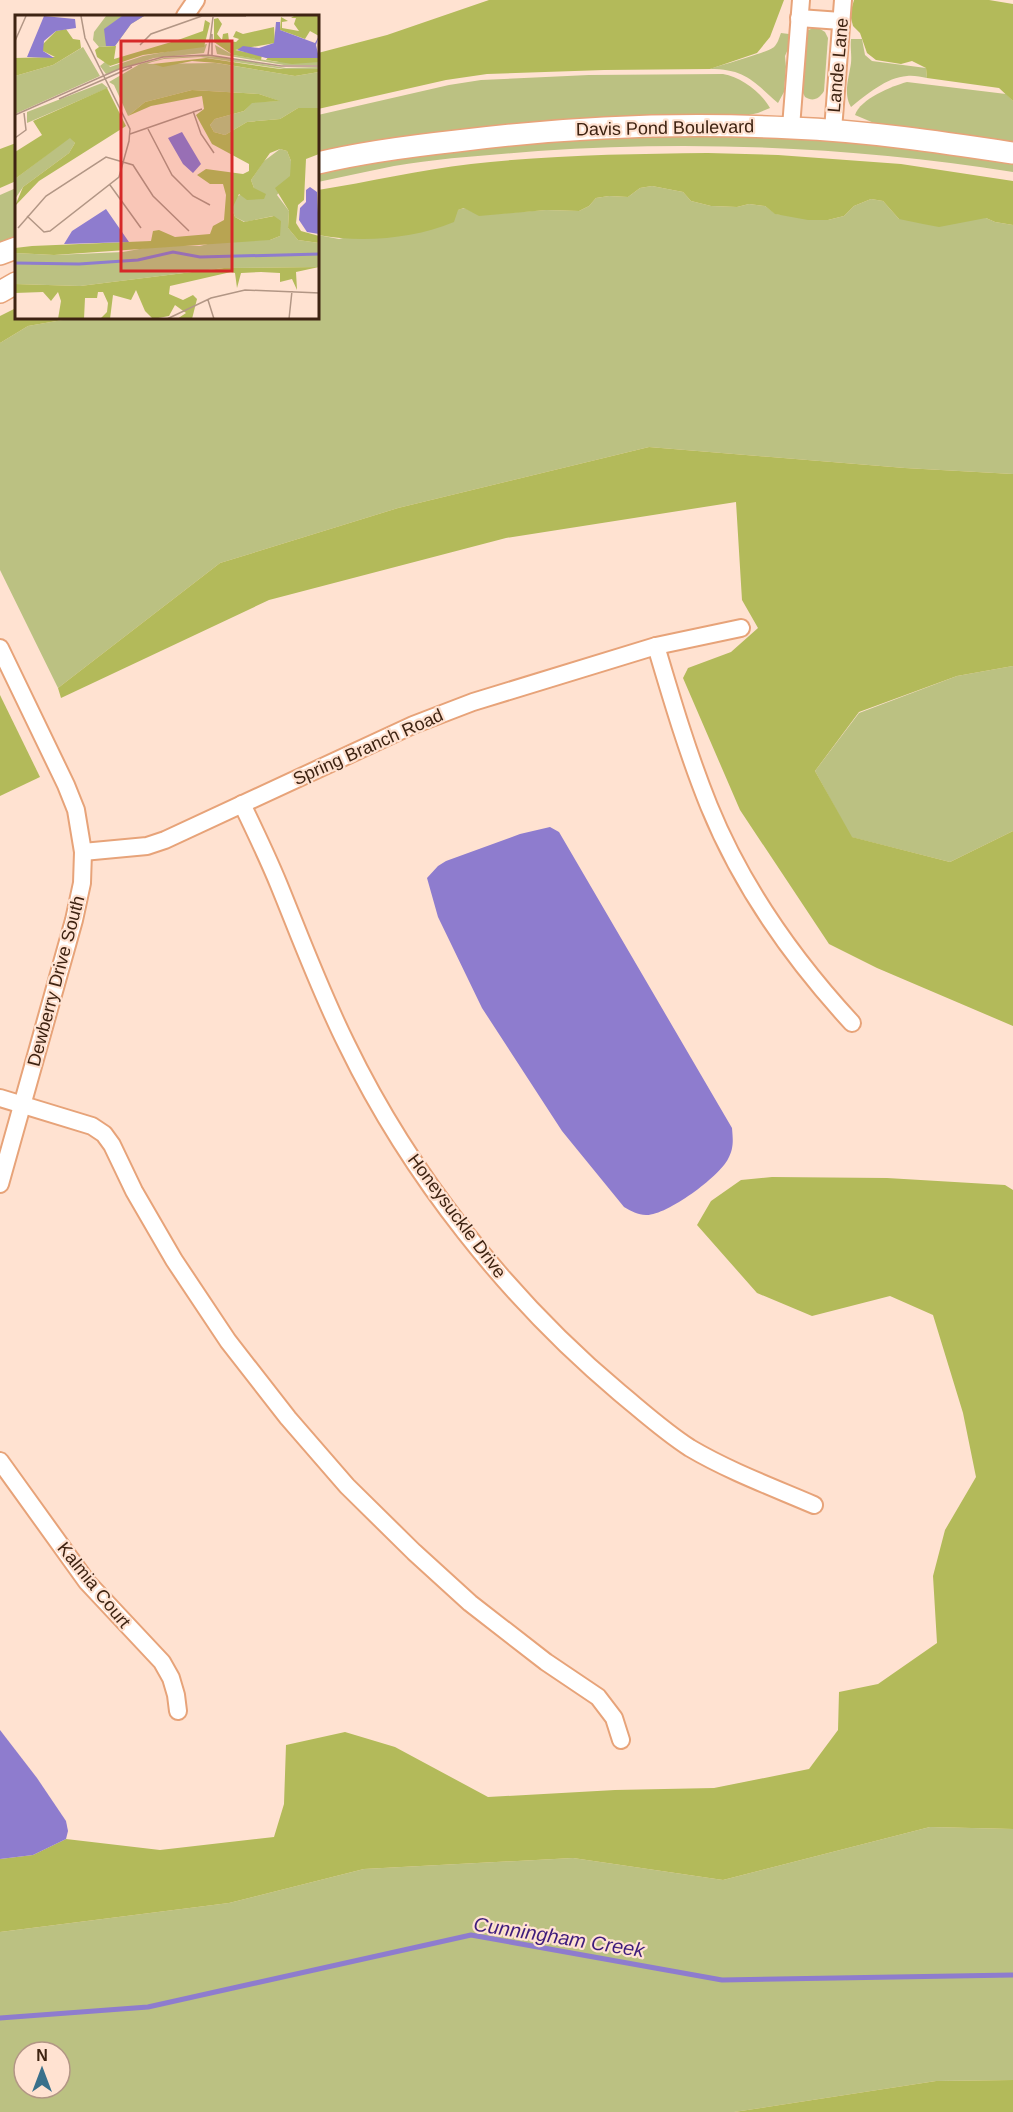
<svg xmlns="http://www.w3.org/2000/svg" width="1013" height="2112" font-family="Helvetica,sans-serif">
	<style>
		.green { fill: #bbc182; fill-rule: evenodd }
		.forest { fill: #b3ba5a }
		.water { fill: #8e7cce }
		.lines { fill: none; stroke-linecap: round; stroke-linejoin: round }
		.stream { stroke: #8e7cce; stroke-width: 5 }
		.minor-casing { stroke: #e7a379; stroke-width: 20 }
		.tertiary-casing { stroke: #e7a379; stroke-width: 24 }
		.minor { stroke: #fff; stroke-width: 16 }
		.tertiary { stroke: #fff; stroke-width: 21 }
		.labels { text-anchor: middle; stroke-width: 4.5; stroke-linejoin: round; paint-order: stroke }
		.street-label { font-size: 18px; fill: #3e2312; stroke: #ffe2d1 }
		.water-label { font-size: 20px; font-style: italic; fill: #3e1c7c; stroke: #ffe2d1 }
		.inset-river { fill: none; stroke: #8e7cce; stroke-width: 3 }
		.inset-road { fill: none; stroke: #b29685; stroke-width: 1.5 }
		.view { fill: #d62828; fill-opacity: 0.15; stroke: #d62828; stroke-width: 3 }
		.inset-edge { fill: none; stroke: #3e2312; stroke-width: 3 }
	</style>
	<rect width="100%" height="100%" fill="#ffe2d1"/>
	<g class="green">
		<path d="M817 27 825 32 828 38 824 91C819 99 813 102 805 97L801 89 806 34 808 30Z"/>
		<path d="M781 33 789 34 788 49 785 56 786 67 784 92 778 103C753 81 745 69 710 69 721 65 769 52 774 47 778 43 779 38 781 33Z"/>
		<path d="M851 39H862L865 55 872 61 926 68 927 78C921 77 913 75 907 76 887 77 866 95 851 107 843 93 849 78 851 63 852 56 850 47 851 39Z"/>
		<path d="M723 74C741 77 761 92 770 108L758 113 744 116C601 114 459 125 318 152V115L449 85 481 80 589 75Z"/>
		<path d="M907 82 1006 94 1013 101V143L874 123 855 115C860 99 892 86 907 82Z"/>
		<path d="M648 136C739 137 831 138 922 149 953 152 983 158 1013 163V172C856 147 697 140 538 151 490 155 441 158 394 166 368 171 343 177 318 182V173C427 151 537 140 648 136Z"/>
		<path d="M652 186 683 192 691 201 711 206 737 207 749 204 765 206 776 214 828 220 844 216 854 206 871 199 883 201 899 219 986 218 995 222 1013 225V474L905 468 649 447 398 508 220 563 58 688 0 570V343L28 326 74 318H318V235L339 239 465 208 479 215 546 210 579 211 589 206 596 198 609 196 628 197 640 188Z"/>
		<path d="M16 188V239L0 246V195Z"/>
		<path d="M1013 666V831L950 862 851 837 815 771 859 713 957 676Z"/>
		<path d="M930 1827 1013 1829V2080L936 2081 734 2112H0V1932L229 1903 364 1869 573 1858 723 1880ZM24 2052H60V2088H24Z"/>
	</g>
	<g class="forest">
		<path d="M489 0H784L770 37 757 53 710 69 604 70 487 74 446 80 318 109V53L387 35Z"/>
		<path d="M854 0H989L1013 4V101L999 88 927 78 926 68 912 61 901 64 876 60 867 53 860 33 853 26 850 14Z"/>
		<path d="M16 143V181L0 188V149Z"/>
		<path d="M708 153 778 155 901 164 1013 181V225L995 222 986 218 939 227 923 224 899 219 883 201 871 199 854 206 844 216 828 220H808L775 214 765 206 749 204 737 207 711 206 691 201 683 192 652 186 640 188 628 197 609 196 596 198 589 206 579 211 546 210 479 216 464 208 458 210 454 222C413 239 362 243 318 235V190C369 182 419 170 471 164 549 155 629 154 708 153Z"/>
		<path d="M16 308V318H74L28 326 0 343V316Z"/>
		<path d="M649 447 905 468 1013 474V666L957 676 859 712 815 771 852 837 950 862 1013 831V1026L877 968 829 944 740 810 683 678 688 668 731 652 758 628 742 600 736 502 506 538 269 600 61 698 58 688 220 563 398 508Z"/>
		<path d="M0 695 40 777 0 796Z"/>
		<path d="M772 1177 887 1178 1005 1185 1013 1190V1829L930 1827 723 1880 573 1858 364 1869 229 1903 0 1932V1859L33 1855 66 1839 160 1850 274 1837 284 1804 286 1745 345 1732 395 1747 488 1797 615 1790 714 1788 809 1769 838 1730 839 1692 878 1684 937 1643 933 1576 945 1530 976 1477 963 1413 933 1315 890 1296 812 1316 757 1293 697 1225 711 1201 741 1180Z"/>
		<path d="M1013 2080V2112H734L936 2081Z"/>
	</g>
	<g class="water">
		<path d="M550 827 559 832 732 1128C733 1140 734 1148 728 1159 719 1177 666 1216 646 1215 638 1215 631 1211 624 1207L562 1131 482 1008 438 917 427 878 438 866 446 861 520 834Z"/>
		<path d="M0 1730 37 1778 66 1821 68 1831 66 1839 33 1855 0 1859Z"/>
	</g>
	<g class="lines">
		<path class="stream" d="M0 2018 148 2007 471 1935 722 1980 1013 1975"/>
		<defs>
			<g id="minor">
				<path d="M185 16 196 0"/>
				<path d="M799 18 841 21"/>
				<path d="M791 127 801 0"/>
				<path d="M833 130 843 0"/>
				<path d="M656 646C672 700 688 754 709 806 742 887 793 959 852 1023"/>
				<path d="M0 648 66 785 76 810 83 852 82 883 74 920 0 1184"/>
				<path d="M242 804C255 831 268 858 279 885 301 939 321 993 347 1045 410 1175 509 1300 620 1393 643 1412 665 1432 690 1448 729 1471 772 1487 814 1505"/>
				<path d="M83 852 147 846 165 840 413 725 473 702 656 646 741 628"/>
				<path d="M0 1098 92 1126 104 1134 112 1145 134 1191 174 1260 228 1341 288 1418 347 1486 414 1552 470 1603 546 1662 598 1697 614 1718 621 1740"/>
				<path d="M0 1461 87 1582 162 1662 171 1678 176 1695 178 1711"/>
			</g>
			<g id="tertiary">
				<path d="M318 163C364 152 411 146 457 141 568 127 681 122 792 128 866 131 940 142 1013 153"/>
				<path d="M0 254 16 248"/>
				<path d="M0 292 16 283"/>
			</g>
		</defs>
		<use href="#minor" class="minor-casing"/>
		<use href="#tertiary" class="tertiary-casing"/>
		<use href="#minor" class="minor"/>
		<use href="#tertiary" class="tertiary"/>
	</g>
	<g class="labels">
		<g class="street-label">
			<text transform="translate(838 65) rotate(-85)" y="6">Lande Lane</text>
			<text transform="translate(665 128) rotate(-1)" y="6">Davis Pond Boulevard</text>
			<text transform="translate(368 747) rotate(-24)" y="6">Spring Branch Road</text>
			<text transform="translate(56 981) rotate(-75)" y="6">Dewberry Drive South</text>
			<text transform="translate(457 1216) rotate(53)" y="6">Honeysuckle Drive</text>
			<text transform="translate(94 1585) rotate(51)" y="6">Kalmia Court</text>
		</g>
		<g class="water-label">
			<text transform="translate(559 1937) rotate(9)" y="7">Cunningham Creek</text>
		</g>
	</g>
	<g transform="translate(15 15)">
		<rect width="304" height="304" fill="#ffe2d1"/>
		<path d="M91 1H129L116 9 100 31 84 32 78 25 79 17ZM192 29 189 38 139 43 91 59 85 51 91 46 95 52 128 41ZM200 30 218 40 262 47 303 46 304 50H269L202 39ZM68 32 85 61 0 99V61L38 50ZM188 41 207 42 271 53 304 52V54H269L186 42 149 44 137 47 132 49 201 48 280 61 304 57V93H283L265 104 232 107 210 120 199 117 195 110 200 104 229 96 237 87 264 86 244 79 177 75 130 87 113 101 99 70 94 67 125 49 149 43ZM87 68 93 73 12 108V97ZM55 122 60 128 54 138 8 172 0 184V164ZM265 134 272 136 276 146V161L262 180 274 196 273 213 283 225 304 228 305 252 209 253 65 271 0 269V238L39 240 108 237 146 230 185 231 208 225H255L265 221 258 201 230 207 220 202 217 194 219 183 239 173 236 165 249 146Z" fill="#bbc182"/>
		<path d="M279 1H304V21L295 16 290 24 265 15 266 2 273 6 267 7V13L284 16 279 9 281 3H276ZM203 3 207 9 202 19 207 25 208 19 213 18 214 26 221 27 224 24 218 22 221 16 228 19 259 12 260 28 220 35 247 40 246 45 218 40 199 27V4ZM190 5 195 8 189 32 128 40 95 51 82 42 80 35 84 32 101 31 99 44 163 25 188 16ZM51 14 58 24 65 25 66 33 38 50 0 61V43L40 42 28 36 27 30 41 16ZM254 41 304 43V47L277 49 251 45ZM191 43 265 54H304V57L280 61 202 48 177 46 148 52 138 49ZM92 73 111 111 24 166 0 191 8 172 54 138 60 128 55 123 0 164V137L27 120 18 106ZM177 75 244 79 265 86 237 88 229 96 200 104 195 110 199 117 210 120 232 107 265 104 283 93H304V139L291 144 289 185 283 190 281 208 286 216 304 221V228L283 225 273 213 274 196 260 173 275 161 276 146 272 136 265 134 255 138 236 165 239 173 251 179 249 184 232 185 224 179 217 194 220 202 229 207 259 201 266 206 265 221 255 225 39 240 0 238V233L17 231 136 226 138 216 144 215 160 222 195 219 198 211 209 205 211 180 208 169H195L182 160 191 154 228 159 234 156V149L197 129 181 100 189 94 187 81 136 91 113 101 130 87ZM304 252 281 257 282 275 277 264 265 267V258L246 257 226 258 222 273 220 258 216 257 155 271 154 279 168 285 178 280 182 284 177 304H162L171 298 160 290 154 301 138 304 130 296 121 275 116 285 98 280 95 304H85L92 297 93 288 88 277H83L82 283H70L69 304H43L46 286 43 277 36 286 28 277 0 278V269L65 271 209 253Z" fill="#b3ba5a"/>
		<path d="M29 1 60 4 61 13 41 16 29 26 28 36 39 43 12 42ZM107 1H129L116 9 100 31H91L89 14ZM261 7H265V15L300 28 304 21 301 30 304 43H251L222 35 228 31 244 33 259 28ZM167 117 186 149 178 158 168 149 153 123ZM295 172 302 177 304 219 292 217 284 205 285 193 291 187V175ZM91 194 114 227 49 229 57 216Z" fill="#8e7cce"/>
		<path class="inset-river" d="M0 248 64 249 123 245 158 237 185 242 305 239"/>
		<path class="inset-road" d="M187 1H231M0 26 11 1M125 30 136 19 187 1M193 40 198 2M197 40V19M44 84 117 52M178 96 186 119 199 138M0 100 104 54 148 42 193 40 266 51H305M133 114 157 160 178 181 195 190M115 119 187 94M0 123 11 115 9 98M95 170 126 213M12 201 29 217 35 216 104 162 114 126 115 114 70 23 66 1M3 213 31 181 91 142 118 150 138 181 174 216M193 285 199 304M152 304 196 283 230 275 305 278M274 304 277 276"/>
		<path class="view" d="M106 26H217V256H106Z"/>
		<rect width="304" height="304" class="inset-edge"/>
	</g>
	<g transform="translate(42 2070)"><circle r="28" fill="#ffe2d1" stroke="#b29685" stroke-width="1.5"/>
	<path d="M0-4.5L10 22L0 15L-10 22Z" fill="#39708b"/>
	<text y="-9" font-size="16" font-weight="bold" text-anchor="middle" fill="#3e2312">N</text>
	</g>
</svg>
